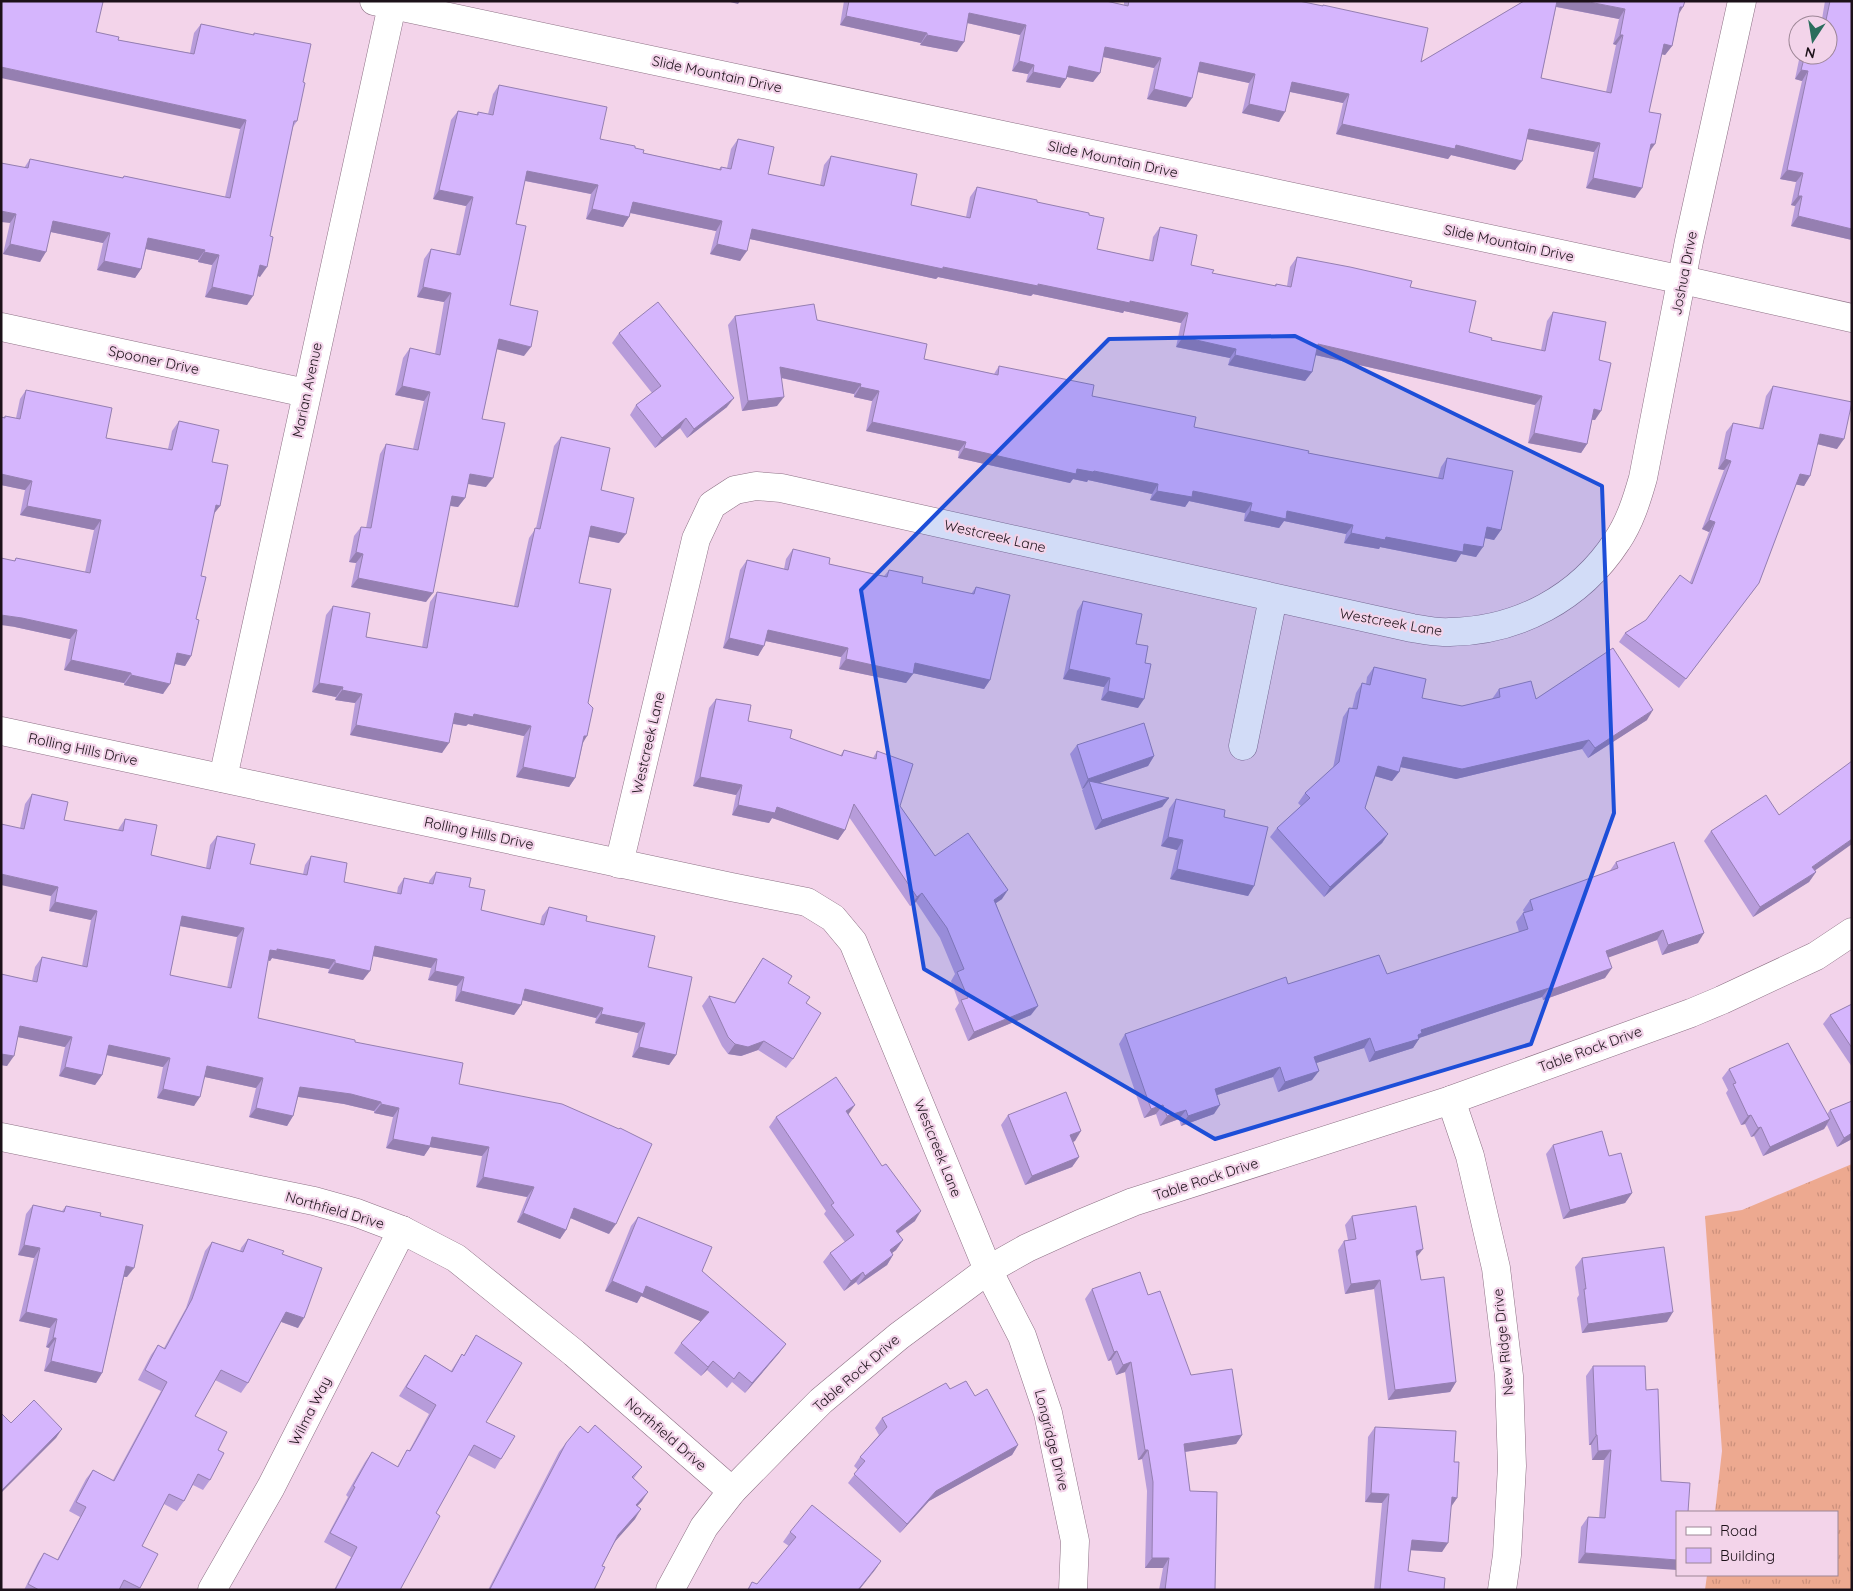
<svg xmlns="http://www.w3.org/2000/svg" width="1853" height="1591" font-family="Quicksand,sans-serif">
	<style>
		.grass { fill: url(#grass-tufts) }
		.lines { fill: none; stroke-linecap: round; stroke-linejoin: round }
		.minor-casing { stroke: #8d7185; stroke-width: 29 }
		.minor { stroke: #fff; stroke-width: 28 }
		.wall { fill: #b79cda; fill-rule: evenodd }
		.shaded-wall { fill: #957fb1 }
		.building { fill: #d5b5fd; stroke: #957fb1; fill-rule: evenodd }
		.marked { fill: #1d4ed8; fill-opacity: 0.2; stroke: #1d4ed8; stroke-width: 4; stroke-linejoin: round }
		.labels { text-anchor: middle; stroke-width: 4.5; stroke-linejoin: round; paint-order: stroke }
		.street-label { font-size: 14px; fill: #1c1119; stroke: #f3d4ea }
	</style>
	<defs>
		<pattern id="grass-tufts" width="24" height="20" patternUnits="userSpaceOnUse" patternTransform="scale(1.25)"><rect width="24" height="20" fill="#eda990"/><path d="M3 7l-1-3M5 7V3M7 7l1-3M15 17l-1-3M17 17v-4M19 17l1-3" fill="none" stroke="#cb907c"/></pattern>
	</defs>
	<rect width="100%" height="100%" fill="#f3d4ea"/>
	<path class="grass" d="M1852 1164V1590H1705L1707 1575H1837V1512H1715L1722 1451 1705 1216 1742 1210Z"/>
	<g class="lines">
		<defs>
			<g id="minor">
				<path d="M374 1 1683 280 1852 318"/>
				<path d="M1 327 306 393"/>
				<path d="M1 731 731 887 807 902 833 918 853 942 988 1270 1022 1336 1048 1413 1075 1541 1073 1590"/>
				<path d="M1243 746 1273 598"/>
				<path d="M223 778 393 1"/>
				<path d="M619 864 696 539 712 505 735 490 756 486 781 488 1412 628C1424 630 1437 633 1450 632 1518 631 1580 598 1617 541 1630 522 1637 499 1643 478L1689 241 1742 1"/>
				<path d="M1451 1100 1470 1156 1496 1268 1509 1376 1512 1466 1507 1555 1502 1590"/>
				<path d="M1 1137 314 1201 357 1213 402 1230 456 1258 574 1353 732 1491"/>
				<path d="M212 1590 271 1487 402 1230"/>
				<path d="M670 1590 704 1527 732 1491 783 1439 821 1401 899 1336 988 1270 1027 1248 1080 1224 1133 1202 1451 1100 1691 1013 1722 1000 1816 956 1852 932"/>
			</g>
		</defs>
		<use href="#minor" class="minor-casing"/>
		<use href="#minor" class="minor"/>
	</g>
	<g class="wall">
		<path d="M844 1H1106L1124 5V1H1299L1322 6 1323 5 1421 62 1524 1 1679 14 1672 46 1665 55 1661 54 1649 112V152L1635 198 1586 188 1594 152 1527 139 1515 170 1451 155 1448 159 1336 134 1343 103 1290 92 1279 122 1242 113 1249 83 1198 72 1186 107 1147 99 1154 68 1103 57 1100 73 1093 82 1067 77 1066 79 1060 88 1026 82 1028 74 1012 71 1020 35 967 23 957 52 920 45 921 43 840 25ZM1556 7 1619 19 1613 44 1616 45 1606 92 1541 78Z"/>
		<path d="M1825 1H1852V240L1791 226 1795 206 1791 205 1796 182 1780 179 1802 81 1795 79 1800 55H1828V25H1821Z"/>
		<path d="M201 24 253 35 254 33 303 82 297 121 293 127 260 277 258 276 247 305 205 297 212 265 198 262V260L146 249 141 269 135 278 97 270 103 243 51 232 40 262 3 254 10 223 24 168 30 159 122 178 124 176 225 197 240 129 96 32 118 40 190 53 194 33Z"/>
		<path d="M499 85 600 139 635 148 643 153 719 169 721 167 727 168 731 149 738 139 768 174 820 185 824 165 831 156 911 205 966 217 970 197 977 187 1089 215 1097 249 1149 260 1153 237 1160 227 1191 265 1212 273 1274 286 1276 284 1287 286 1290 267 1297 257 1410 287 1469 332 1491 340 1541 350 1547 321 1553 312 1599 360 1595 420H1592L1587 444 1581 453 1528 443 1535 405 1315 355 1312 372 1305 381 1228 365 1230 358 1176 347 1181 323 1124 311 1123 313 1033 294 1031 296 938 277 936 279 750 239 740 261 710 254 716 231 630 213 629 217 623 227 586 219 591 194 525 181 516 224 510 305 524 356 497 349 482 419 486 487 468 484 465 498 458 507 450 506 426 602 351 587 356 563 349 562 354 536 361 527 366 528 380 454 386 444 413 449 424 401 395 395 403 358 410 348 435 354 444 302 417 297 424 259 431 249 456 254 466 206 433 199 451 120 458 111 476 115 478 112 488 114 493 94Z"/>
		<path d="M735 316 817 320 924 359 994 374 999 366 1092 396 1194 427 1308 453 1438 478 1441 467 1447 458 1501 530 1494 540 1485 538 1476 557 1461 554 1456 562 1380 547 1379 549 1344 543 1346 534 1284 521 1279 528 1244 521 1245 513 1189 501 1185 507 1150 500 1152 494 1088 480 1087 482 1073 479 1070 483 958 458 959 451 866 431 872 401 854 397V394L781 378 777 406 742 411 728 325Z"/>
		<path d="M619 333 727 407 687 438 680 428 655 448 630 415 636 405 652 393 612 343Z"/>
		<path d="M1773 386 1837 449 1817 444 1810 476 1804 486 1796 484 1759 583 1679 688 1619 642 1625 633 1646 620 1690 582 1709 532 1702 529 1724 470 1718 469 1726 432 1733 423 1759 428 1766 396Z"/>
		<path d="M26 390 106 438 168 449 172 431 179 421 212 462 220 506 214 513 201 576 196 619 191 656 185 666 175 664 163 694 124 685V683L64 670 70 639 15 627 14 561 16 558 85 572 94 530 20 515 25 490 1 485V417L4 418 5 416 16 418 20 399Z"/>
		<path d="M561 437 601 490 619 543 589 537 579 583 588 703 583 743 575 778 569 787 516 777 524 736 468 724 466 726 453 724 442 753 350 735 355 703 335 700 336 697 312 692 326 615 333 606 366 637 422 647 430 602 437 592 514 606 529 538 536 528 554 446Z"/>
		<path d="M793 549 829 564 884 576 889 570 922 583 971 594 976 587 990 680 984 689 913 673 906 683 839 669 841 657 766 641 758 656 723 648 740 570 747 560 784 569 786 559Z"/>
		<path d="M1083 601 1136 644 1138 708 1101 700 1104 687 1063 679 1077 611Z"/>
		<path d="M1374 667 1422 698 1462 706 1492 699 1499 689 1536 699 1647 720 1588 758 1582 749 1456 779 1400 767 1399 772 1392 781 1375 776 1365 808 1388 834 1382 843 1324 897 1270 837 1277 828 1301 806 1298 803 1305 793 1333 768 1343 717 1349 708 1352 709 1356 693 1362 683 1366 684 1367 677Z"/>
		<path d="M716 699 748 721 790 738 840 756 844 750 873 758 877 751 900 806 935 856 1002 899 996 903 1031 1015 968 1041 955 1009 959 1003 951 981 955 974 940 938 916 902 910 906 849 817 845 830 838 840 772 818 769 823 732 815 736 795 693 786 709 708Z"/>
		<path d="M1077 745 1154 756 1148 766 1098 783 1169 798 1162 807 1095 830 1082 790 1084 788 1082 789 1070 754Z"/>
		<path d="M32 794 64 820 118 830 119 828 125 819 151 855 206 868 210 845 217 836 250 864 303 874 305 865 311 856 344 882 397 893 398 887 404 878 429 883V881L436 872 469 887 481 910 540 924 542 916 549 907 586 921 648 967 676 1055 669 1065 632 1057 638 1033 595 1023 596 1018 522 1000 521 1005 514 1015 455 1001 457 986 428 980 431 968 373 956 363 980 328 973 329 969 272 958 270 961 268 960 258 1018 355 1042 459 1084 609 1234 570 1218 566 1230 560 1239 517 1222 527 1197 476 1187 482 1156 430 1147 424 1156 386 1148 393 1117 374 1113V1111L344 1104 298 1097 293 1116 287 1126 249 1117 256 1088 205 1077 194 1106 157 1098 163 1067 106 1055 102 1075 95 1085 59 1076 65 1047 18 1037 7 1066 1 1065V974L32 981 35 967 42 957 82 966 91 920 49 911 51 896 20 828 25 804ZM180 926 237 937 227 988 170 975Z"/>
		<path d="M1176 799 1254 886 1248 896 1170 879 1177 850 1161 846 1169 809Z"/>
		<path d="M1711 831 1815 870 1816 872 1809 882 1753 917 1704 841Z"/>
		<path d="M1616 862 1698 943 1662 955 1657 940 1608 957 1605 978 1543 1000 1542 997 1419 1038 1413 1048 1369 1062 1364 1048 1316 1063 1312 1080 1278 1092 1273 1077 1217 1095 1214 1114 1181 1126 1179 1119 1160 1126 1156 1114 1144 1118 1119 1044 1125 1034 1288 984 1387 974 1519 932 1516 922 1523 913 1524 912 1523 910 1530 900 1609 872Z"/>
		<path d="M763 958 788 983 806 1003 793 1059 786 1068 758 1050 741 1056 728 1054 722 1046 702 1006 709 996 734 1003Z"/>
		<path d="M1852 1004V1067L1823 1024 1830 1015Z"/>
		<path d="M1729 1069 1827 1114 1830 1110 1852 1101V1139L1837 1147 1827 1125 1824 1129 1763 1156 1754 1136 1751 1137 1745 1124 1741 1125 1726 1093 1728 1090 1722 1078Z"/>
		<path d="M848 1114 915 1221 898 1234 903 1240 896 1250 892 1253 893 1255 887 1265 858 1285 856 1282 844 1291 823 1262 830 1253 845 1242 824 1214 826 1211 769 1127 776 1117Z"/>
		<path d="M1008 1115 1075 1141 1073 1142 1079 1157 1072 1167 1025 1185 1001 1125Z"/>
		<path d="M1553 1145 1609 1156 1632 1193 1625 1203 1563 1219 1546 1154Z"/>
		<path d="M33 1205 62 1211 66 1206 100 1216 127 1277H124L102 1373 96 1383 44 1371 49 1348 46 1347 50 1328 19 1321 34 1258 18 1255 26 1214Z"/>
		<path d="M1352 1216 1417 1257 1421 1280 1456 1382 1450 1392 1388 1400 1374 1289 1345 1294 1338 1250 1344 1241 1348 1240 1345 1225Z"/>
		<path d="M638 1217 786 1344 779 1353 745 1393 732 1382 727 1388 707 1370 701 1376 674 1353 681 1343 701 1321 641 1296 637 1303 605 1291 631 1226Z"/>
		<path d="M248 1239 282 1254 298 1328 281 1322 248 1383 241 1393 215 1380 195 1416 218 1450 210 1480 203 1490 193 1485 184 1501 177 1511 164 1504 142 1546 140 1588 138 1590H24L38 1562 44 1553 57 1560 80 1517 69 1511 86 1479 93 1470 113 1480 161 1391 138 1380 151 1355 158 1345 164 1348 186 1308 205 1251 212 1242 240 1251 241 1248Z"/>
		<path d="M1582 1258 1667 1322 1582 1333 1577 1298 1579 1295 1575 1267Z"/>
		<path d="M1092 1289 1148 1295 1191 1375 1242 1435 1236 1444 1185 1452 1190 1491 1215 1590H1159L1163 1568H1145L1147 1491 1142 1459 1138 1460 1125 1372 1116 1375 1111 1360 1108 1361 1085 1299Z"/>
		<path d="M476 1335 486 1422 501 1459 495 1469 468 1455 436 1513 400 1590H334L351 1557 324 1542 348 1497 346 1495 365 1462 372 1452 397 1467 407 1450 409 1451 429 1414 399 1396 425 1355 451 1371 462 1354 464 1355Z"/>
		<path d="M1593 1366 1646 1390 1661 1481 1578 1563 1581 1527 1588 1517 1599 1518 1604 1460H1592L1591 1445H1589L1586 1376Z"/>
		<path d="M950 1389 975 1396 1018 1445 1012 1455 929 1501 900 1533 848 1483 858 1470 854 1466 860 1457 879 1435 875 1428 882 1418Z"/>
		<path d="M1375 1427 1454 1462 1457 1498 1451 1506 1442 1552 1411 1550 1408 1571 1444 1590H1374L1382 1503 1365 1502 1368 1437Z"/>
		<path d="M588 1433 642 1467 634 1478 642 1501 637 1506 635 1519 616 1540 602 1566 594 1590H488L559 1452 566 1443Z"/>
		<path d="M790 1532 881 1561 859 1590H747L752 1582 757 1584 789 1546 783 1542Z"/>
	</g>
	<g class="shaded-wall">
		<path d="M726 1H740L738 4Z"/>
		<path d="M1555 1H1584L1625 9 1619 19 1552 6Z"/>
		<path d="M1680 7H1683L1677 17Z"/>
		<path d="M969 13 1026 25 1020 35 963 22Z"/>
		<path d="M846 16 927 33 921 43 840 25Z"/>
		<path d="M927 35 964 42 957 52 920 45Z"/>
		<path d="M1620 35H1623L1616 45 1613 44Z"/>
		<path d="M1664 44 1672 46 1665 55 1657 53Z"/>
		<path d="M1105 47 1161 58 1154 68 1099 56Z"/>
		<path d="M1019 61 1034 65 1028 74 1012 71Z"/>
		<path d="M1200 62 1255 74 1249 83 1193 71Z"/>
		<path d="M1069 66 1100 73 1093 82 1062 76Z"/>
		<path d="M1 67 246 120 240 129 1 78Z"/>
		<path d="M1801 70 1808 71 1802 81 1795 79Z"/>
		<path d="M1033 72 1066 79 1060 88 1026 82Z"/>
		<path d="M1292 82 1349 94 1343 103 1286 91Z"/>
		<path d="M1154 89 1192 98 1186 107 1147 99Z"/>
		<path d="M1249 104 1285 112 1279 122 1242 113Z"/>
		<path d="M1342 124 1456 145 1522 161 1515 170 1451 155 1448 159 1336 134Z"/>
		<path d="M1529 129 1600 143 1594 152 1522 138Z"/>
		<path d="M1651 144H1655L1648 154Z"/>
		<path d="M1787 170 1803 173 1796 182 1780 179Z"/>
		<path d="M527 171 598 185 591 194 521 180Z"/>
		<path d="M1593 178 1642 188 1635 198 1586 188Z"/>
		<path d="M439 190 473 197 466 206 433 199Z"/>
		<path d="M1798 196H1802L1795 206 1791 205Z"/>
		<path d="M633 202 722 221 716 231 626 212Z"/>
		<path d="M592 209 629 217 623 227 586 219Z"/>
		<path d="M1 211 16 214 10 223 1 222Z"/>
		<path d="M1798 216 1852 229V240L1791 226Z"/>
		<path d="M53 221 110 233 103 243 46 231Z"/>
		<path d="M752 229 943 267 1130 301 1188 313 1181 323 1124 311 1123 313 1033 294 1031 296 938 277 936 279 745 238Z"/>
		<path d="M148 238 205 250 198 260 141 248Z"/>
		<path d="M10 244 46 252 40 262 3 254Z"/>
		<path d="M717 244 747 251 740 261 710 254Z"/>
		<path d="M204 252 219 255 212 265 198 262Z"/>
		<path d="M104 261 141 269 135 278 97 270Z"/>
		<path d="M260 265 267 267 260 277 254 274Z"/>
		<path d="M212 287 253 296 247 305 205 297Z"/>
		<path d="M423 287 451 293 444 302 417 297Z"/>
		<path d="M1183 337 1236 349 1230 358 1176 347Z"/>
		<path d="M499 339 531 347 524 356 492 348Z"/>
		<path d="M1318 344 1542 396 1535 405 1311 354Z"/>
		<path d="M1235 355 1312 372 1305 381 1228 365Z"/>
		<path d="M780 367 861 384 854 394 773 376Z"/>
		<path d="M402 386 430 392 424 401 395 395Z"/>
		<path d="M860 387 879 391 872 401 854 397Z"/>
		<path d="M784 397 777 406 742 411 748 401Z"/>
		<path d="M734 398 727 407 687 438 694 429Z"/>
		<path d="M1594 409 1601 411 1595 420 1588 419Z"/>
		<path d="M686 418 680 428 655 448 662 438Z"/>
		<path d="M872 422 966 442 959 451 866 431Z"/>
		<path d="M1534 433 1587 444 1581 453 1528 443Z"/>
		<path d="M1820 434 1844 439 1837 449 1813 443Z"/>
		<path d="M964 448 1077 469 1094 471 1158 484 1152 494 1088 480 1087 482 1073 479 1070 483 958 458Z"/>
		<path d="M1725 459 1731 461 1724 470 1718 469Z"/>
		<path d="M1 474 32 481 25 490 1 485Z"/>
		<path d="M470 474 493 478 486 487 463 483Z"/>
		<path d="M1800 474 1810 476 1804 486 1793 484Z"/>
		<path d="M1157 491H1193L1252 503 1245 513 1189 501 1185 507 1150 500Z"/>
		<path d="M452 496 465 498 458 507 446 505Z"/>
		<path d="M216 505 220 506 213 515Z"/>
		<path d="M27 506 101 520 94 530 20 515Z"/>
		<path d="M1250 511H1287L1353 525 1346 534 1284 521 1279 528 1244 521Z"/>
		<path d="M1709 520 1715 522 1709 532 1702 529Z"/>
		<path d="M591 526 626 534 619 543 585 536Z"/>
		<path d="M1487 527 1501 530 1494 540 1480 537Z"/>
		<path d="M1351 533 1464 544 1483 547 1476 557 1461 554 1456 562 1380 547 1379 549 1344 543Z"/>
		<path d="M356 552 363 554 356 563 349 562Z"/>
		<path d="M358 578 433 593 426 602 351 587Z"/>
		<path d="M1 615 22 618 77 630 70 639 15 627 1 625Z"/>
		<path d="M768 630 848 648 841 657 761 640Z"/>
		<path d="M729 638 764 646 758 656 723 648Z"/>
		<path d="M177 653 191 656 185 666 170 663Z"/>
		<path d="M846 659 913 674 906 683 839 669Z"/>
		<path d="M71 660 131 673 124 683 64 670Z"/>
		<path d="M915 663 990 680 984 689 908 672Z"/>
		<path d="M1069 669 1110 678 1104 687 1063 679Z"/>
		<path d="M131 675 170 684 163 694 124 685Z"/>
		<path d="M319 683 343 687 336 697 312 692Z"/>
		<path d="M342 690 362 694 355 703 335 700Z"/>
		<path d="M1108 691 1144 699 1138 708 1101 700Z"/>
		<path d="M1653 710 1647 720 1588 758 1595 748Z"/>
		<path d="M455 713 474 714 531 726 524 736 468 724 466 726 449 723Z"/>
		<path d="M356 725 449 743 442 753 350 735Z"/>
		<path d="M584 736H587L581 746Z"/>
		<path d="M1589 740 1582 749 1456 779 1396 766 1403 757Z"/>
		<path d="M1154 756 1148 766 1091 786 1089 781 1084 788 1082 789 1088 779Z"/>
		<path d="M1378 766 1399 772 1392 781 1371 775Z"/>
		<path d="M523 767 575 778 569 787 516 777Z"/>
		<path d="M700 777 742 785 736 795 693 786Z"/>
		<path d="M1169 798 1162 807 1095 830 1102 820Z"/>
		<path d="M738 805 777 807 845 830 838 840 772 818 769 823 732 815Z"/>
		<path d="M1388 834 1382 843 1324 897 1330 887Z"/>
		<path d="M1168 837 1183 840 1177 850 1161 846Z"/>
		<path d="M1852 839V844L1806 877 1812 867Z"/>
		<path d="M1177 869 1254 886 1248 896 1170 879Z"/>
		<path d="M1816 872 1809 882 1753 917 1760 907Z"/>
		<path d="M1 874 58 887 51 896 1 885Z"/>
		<path d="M1008 890 1002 899 987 909 994 900Z"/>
		<path d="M922 893 916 902 910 906 917 897Z"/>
		<path d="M55 902 97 911 91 920 49 911Z"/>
		<path d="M182 916 244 928 237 937 175 925Z"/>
		<path d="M1663 930 1657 940 1599 961 1606 951Z"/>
		<path d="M1704 933 1698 943 1662 955 1668 945Z"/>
		<path d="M375 946 437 959 431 968 368 955Z"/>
		<path d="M277 949 335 960 329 969 272 958 270 961 263 959 270 950Z"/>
		<path d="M335 963 370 971 363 980 328 973Z"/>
		<path d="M1612 968 1605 978 1543 1000 1550 990Z"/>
		<path d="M435 971 464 977 457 986 428 980Z"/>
		<path d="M1549 988 1542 997 1419 1038V1039L1413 1048 1369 1062 1375 1052 1421 1030Z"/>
		<path d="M525 989 603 1008 596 1018 518 999Z"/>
		<path d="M461 991 521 1005 514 1015 455 1001Z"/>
		<path d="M1038 1006 1031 1015 968 1041 974 1032Z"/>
		<path d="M601 1014 645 1023 638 1033 595 1023Z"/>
		<path d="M20 1026 72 1037 65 1047 13 1036Z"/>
		<path d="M1370 1038 1364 1048 1307 1066 1314 1057Z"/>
		<path d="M764 1041 758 1050 741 1056 728 1054 735 1044Z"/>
		<path d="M109 1045 170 1058 163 1067 102 1054Z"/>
		<path d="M639 1047 676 1055 669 1065 632 1057Z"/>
		<path d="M1 1054 14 1056 7 1066 1 1065Z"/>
		<path d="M207 1066 263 1078 256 1088 200 1076Z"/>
		<path d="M65 1067 102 1075 95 1085 59 1076Z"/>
		<path d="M1280 1067 1273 1077 1208 1098 1215 1089Z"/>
		<path d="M1319 1071 1312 1080 1278 1092 1285 1082Z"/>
		<path d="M300 1087 351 1094 381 1102 374 1111 344 1104 293 1096Z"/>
		<path d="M163 1089 200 1097 194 1106 157 1098Z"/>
		<path d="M381 1104 399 1108 393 1117 374 1113Z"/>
		<path d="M855 1105 848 1115 846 1111Z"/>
		<path d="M1163 1105 1156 1114 1144 1118 1151 1109Z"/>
		<path d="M1220 1105 1214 1114 1181 1126 1188 1116Z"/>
		<path d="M256 1108 293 1116 287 1126 249 1117Z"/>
		<path d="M1186 1110 1179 1119 1160 1126 1167 1116Z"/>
		<path d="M1751 1115 1745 1124 1741 1125 1748 1116Z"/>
		<path d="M1830 1119 1824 1129 1763 1156 1770 1147Z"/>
		<path d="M1761 1127 1754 1136 1751 1137 1758 1128Z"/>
		<path d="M1081 1131 1075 1141 1064 1145 1070 1135Z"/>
		<path d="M1852 1133V1139L1837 1147 1844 1138Z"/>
		<path d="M432 1137 489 1147 482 1156 430 1147 424 1156 386 1148 393 1139Z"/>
		<path d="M1079 1157 1072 1167 1025 1185 1032 1176Z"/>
		<path d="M483 1177 534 1187 527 1197 476 1187Z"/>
		<path d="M1632 1193 1625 1203 1563 1219 1570 1210Z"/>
		<path d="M574 1208 616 1224 609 1234 568 1217Z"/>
		<path d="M921 1211 915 1221 889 1240 896 1231Z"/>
		<path d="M523 1213 566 1230 560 1239 517 1222Z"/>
		<path d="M903 1240 896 1250 883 1260 890 1250Z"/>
		<path d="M24 1245 40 1248 34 1258 18 1255Z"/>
		<path d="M1423 1249 1416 1258V1251Z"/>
		<path d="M893 1255 887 1265 858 1285 865 1276Z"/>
		<path d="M126 1266 134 1268 127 1277 120 1276Z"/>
		<path d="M863 1272 856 1282 844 1291 851 1281Z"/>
		<path d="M1380 1280 1374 1289 1345 1294 1351 1284Z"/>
		<path d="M612 1281 646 1286 709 1312 702 1322 641 1296 637 1303 605 1291Z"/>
		<path d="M26 1312 57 1319 50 1328 19 1321Z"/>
		<path d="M286 1312 304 1318 298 1328 279 1321Z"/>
		<path d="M1673 1312 1667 1322 1582 1333 1588 1324Z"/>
		<path d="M53 1338H56L49 1348 46 1347Z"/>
		<path d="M786 1344 779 1353 745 1393 752 1383Z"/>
		<path d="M1117 1351 1111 1360 1108 1361 1114 1352Z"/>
		<path d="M51 1361 102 1373 96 1383 44 1371Z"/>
		<path d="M713 1361 707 1370 701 1376 708 1367Z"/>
		<path d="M1131 1362 1125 1372 1116 1375 1123 1365Z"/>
		<path d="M1456 1382 1450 1392 1388 1400 1395 1390Z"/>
		<path d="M62 1429 56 1438 1 1493V1491Z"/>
		<path d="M1242 1435 1236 1444 1177 1453 1184 1444Z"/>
		<path d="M1596 1435H1597L1591 1445H1589Z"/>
		<path d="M1018 1445 1012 1455 929 1501 900 1533 907 1524 936 1491Z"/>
		<path d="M1145 1450H1148L1142 1459 1138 1460Z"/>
		<path d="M1611 1450 1604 1460H1592L1598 1451Z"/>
		<path d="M648 1492 642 1501 630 1514 636 1505Z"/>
		<path d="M1371 1493 1389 1494 1382 1503 1365 1502Z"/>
		<path d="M1452 1497 1457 1498 1451 1507Z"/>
		<path d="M641 1509 635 1519 612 1545 618 1535Z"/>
		<path d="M1412 1540 1448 1543 1442 1552 1406 1550Z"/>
		<path d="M1585 1553 1677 1560V1570L1578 1563Z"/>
		<path d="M1152 1558H1169L1163 1568H1145Z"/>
		<path d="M881 1561 875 1570 859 1590H858Z"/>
	</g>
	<g class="building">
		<path d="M1 1H99L103 2 96 32 119 37 118 40 194 54 201 24 254 35V33L311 44 303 82 305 83 297 121H294L270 236 273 237 267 267 260 265 253 296 212 287 219 255 204 252 205 250 148 238 141 269 104 261 110 233 53 221 46 252 10 244 16 214 1 211V163L28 168 30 159 123 178 124 176 230 198 246 120 1 67Z"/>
		<path d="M849 1H1106L1128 6 1129 1H1299L1323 6V5L1428 28 1421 62 1524 1H1557L1541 78 1611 93 1623 35H1620L1625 9 1584 1H1685L1683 7H1680L1672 46 1664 44 1649 112 1661 114 1655 144H1651L1642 188 1593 178 1600 143 1529 129 1522 161 1456 145 1455 149 1342 124 1349 94 1292 82 1285 112 1249 104 1255 74 1200 62 1192 98 1154 89 1161 58 1105 47 1100 73 1069 66 1066 79 1033 72 1034 65 1019 61 1026 25 969 13 964 42 927 35V33L846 16Z"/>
		<path d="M1830 1H1852V229L1798 216 1802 196H1798L1803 173 1787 170 1808 71 1801 70 1805 55H1828V25H1825Z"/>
		<path d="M499 85 607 107 600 139 635 146V148L644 150 643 153 721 170V167L731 169 738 139 774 147 768 174 824 186 831 156 917 174 911 205 970 218 977 187 1037 200V202L1089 213V215L1104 218 1097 249 1153 261 1160 227 1197 235 1191 265 1214 270 1212 273 1276 286V284L1291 287 1297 257 1350 267 1412 281 1410 287 1476 301 1469 332 1492 338 1491 340 1545 351 1553 312 1606 322 1599 360 1611 363 1601 411 1594 409 1587 444 1534 433 1542 396 1318 344 1312 372 1235 355 1236 349 1183 337 1188 313 1130 301V303L1038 284V286L943 267V269L752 229 747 251 717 244 722 221 633 202 629 217 592 209 598 185 527 171 516 224 526 226 510 305 538 311 531 347 499 339 482 419 505 423 493 478 470 474 465 498 452 496 433 593 358 578 363 554 356 552 361 527 371 528 386 444 418 450 430 392 402 386 410 348 440 355 451 293 423 287 431 249 460 255 473 197 439 190 458 111 478 115V112L493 115Z"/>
		<path d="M658 302 734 398 694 429 686 418 662 438 636 405 661 386 619 333Z"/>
		<path d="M814 304 817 320 927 344 924 359 998 375 999 366 1094 385 1092 396 1196 417 1194 427 1309 451 1308 453 1443 479 1447 458 1513 471 1501 530 1487 527 1483 547 1464 544 1463 552 1386 537 1385 540 1351 533 1353 525 1287 511 1286 519 1250 511 1252 503 1193 491 1192 497 1157 491 1158 484 1094 471 1093 472 1077 469 1076 474 964 448 966 442 872 422 879 391 860 387 861 384 780 367 784 397 748 401 735 316Z"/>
		<path d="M1773 386 1852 402 1844 439 1820 434 1810 476 1800 474 1759 583 1686 679 1625 633 1646 620 1680 575 1692 584 1715 522 1709 520 1731 461 1725 459 1733 423 1763 429Z"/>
		<path d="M26 390 112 408 106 438 172 450 179 421 219 430 212 462 228 465 220 506 216 505 201 576 206 577 196 619 199 620 191 656 177 653 170 684 131 675V673L71 660 77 630 22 618 1 615V558L15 561 16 558 90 573 101 520 27 506 32 481 1 474V417L5 418V416L20 419Z"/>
		<path d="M561 437 610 448 601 490 634 498 626 534 591 526 579 583 611 589 588 703 593 708 587 736H584L575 778 523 767 531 726 474 714 473 717 455 713 449 743 356 725 362 694 342 690 343 687 319 683 333 606 370 613 366 637 427 648 437 592 518 607 535 528 540 529Z"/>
		<path d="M793 549 830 558 829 564 887 577 889 570 923 577 922 583 974 594 976 587 1010 595 990 680 915 663 913 674 846 659 848 648 768 630 764 646 729 638 747 560 788 570Z"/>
		<path d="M1083 601 1142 614 1136 644 1148 646 1145 663 1151 664 1144 699 1108 691 1110 678 1069 669Z"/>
		<path d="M1613 648 1653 710 1595 748 1589 740 1462 769 1403 757 1399 772 1378 766 1365 808 1388 834 1330 887 1277 828 1310 798 1305 793 1339 762 1349 708 1357 709 1362 683 1370 685 1374 667 1426 679 1422 698 1462 706 1500 697 1499 689 1531 681 1536 699Z"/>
		<path d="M716 699 751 705 748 721 792 730 790 738 842 756 844 750 876 759 877 751 913 764 900 806 935 856 968 833 1008 890 994 900 1038 1006 974 1032 961 1000 968 998 957 972 964 969 947 928 922 893 917 897 854 804 845 830 777 807 775 813 738 805 742 785 700 777Z"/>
		<path d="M1144 723 1154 756 1088 779 1077 745Z"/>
		<path d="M1852 761V839L1812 867 1816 872 1760 907 1711 831 1766 795 1779 815Z"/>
		<path d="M1089 781 1169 798 1102 820Z"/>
		<path d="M32 794 68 802 64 820 123 831 125 819 157 825 151 855 210 869 217 836 255 844 250 864 307 875 311 856 347 863 344 882 401 894 404 878 433 884 436 872 471 878 469 887 485 890 481 910 544 925 549 907 587 916 586 921 655 936 648 967 692 977 676 1055 639 1047 645 1023 601 1014 603 1008 525 989 521 1005 461 991 464 977 435 971 437 959 375 946 370 971 335 963V960L277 949V951L270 950 258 1018 355 1040V1042L463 1063 459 1084 562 1104 619 1129 620 1128 652 1144 616 1224 574 1208 566 1230 523 1213 534 1187 483 1177 489 1147 432 1137 430 1146 393 1139 399 1108 381 1104V1102L351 1094 300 1087 293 1116 256 1108 263 1078 207 1066 200 1097 163 1089 170 1058 109 1045 102 1075 65 1067 72 1037 20 1026 14 1056 1 1054V974L37 982 42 957 87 967 97 911 55 902 58 887 1 874V824L24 829ZM182 916 244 928 231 988 170 975Z"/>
		<path d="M1176 799 1225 810 1224 817 1268 827 1254 886 1177 869 1183 840 1168 837Z"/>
		<path d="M1674 842 1704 933 1668 945 1663 930 1606 951 1612 968 1550 990 1549 988 1421 1030 1422 1033 1418 1035 1419 1039 1375 1052 1370 1038 1314 1057 1319 1071 1285 1082 1280 1067 1215 1089 1220 1105 1188 1116 1186 1110 1167 1116 1163 1105 1151 1109 1125 1034 1286 977 1288 984 1379 955 1387 974 1528 929 1523 913 1533 910 1530 900 1618 868 1616 862Z"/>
		<path d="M763 958 792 976 788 983 810 997 806 1003 821 1013 793 1059 764 1041 748 1047 735 1044 728 1037 709 996 735 1003Z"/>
		<path d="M1852 1004V1048L1830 1015Z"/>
		<path d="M1788 1043 1830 1119 1770 1147 1761 1127 1758 1128 1751 1115 1748 1116 1733 1084 1736 1083 1729 1069Z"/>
		<path d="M836 1077 855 1105 846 1111 882 1166 886 1164 921 1211 896 1231 903 1240 890 1250 893 1255 865 1276 863 1272 851 1281 830 1253 854 1235 831 1205 834 1203 776 1117Z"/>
		<path d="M1066 1092 1081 1131 1070 1135 1079 1157 1032 1176 1008 1115Z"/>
		<path d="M1852 1101V1133L1844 1138 1830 1110Z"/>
		<path d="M1602 1131 1609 1156 1621 1153 1632 1193 1570 1210 1553 1145Z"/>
		<path d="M33 1205 64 1212 66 1206 101 1213 100 1216 143 1225 134 1268 126 1266 102 1373 51 1361 56 1338H53L57 1319 26 1312 40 1248 24 1245Z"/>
		<path d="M1416 1206 1423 1249 1416 1251 1421 1280 1444 1277 1456 1382 1395 1390 1380 1280 1351 1284 1344 1241 1356 1239 1352 1216Z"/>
		<path d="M638 1217 712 1247 702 1271 786 1344 752 1383 739 1372 734 1379 713 1361 708 1367 681 1343 709 1312 646 1286 643 1294 612 1281Z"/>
		<path d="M248 1239 284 1251 282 1254 322 1268 304 1318 286 1312 248 1383 221 1370 195 1416 227 1432 218 1450 224 1453 210 1480 198 1474 184 1501 169 1494 142 1546 158 1554 140 1588 124 1580 119 1590H39L28 1584 44 1553 58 1560 86 1507 76 1502 93 1470 114 1481 167 1382 145 1370 158 1345 165 1349 192 1299 212 1242 243 1252Z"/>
		<path d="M1664 1247 1673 1312 1588 1324 1584 1289H1586L1582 1258Z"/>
		<path d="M1140 1272 1148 1295 1160 1291 1191 1375 1232 1369 1242 1435 1184 1444 1190 1491 1217 1492 1215 1590H1165L1169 1558H1152L1153 1482 1148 1450H1145L1131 1362 1123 1365 1117 1351 1114 1352 1092 1289Z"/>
		<path d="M476 1335 522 1363 486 1422 515 1436 501 1459 474 1445 436 1513 440 1516 400 1590H335L357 1547 330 1533 355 1487 353 1486 372 1452 398 1467 407 1450 410 1451 436 1405 406 1387 425 1355 452 1372 462 1354 464 1356Z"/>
		<path d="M1593 1366H1645L1646 1390 1658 1389 1661 1481 1690 1483 1688 1512H1677V1560L1585 1553 1588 1517 1605 1518 1611 1450 1598 1451 1597 1435H1596Z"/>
		<path d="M966 1381 975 1396 987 1389 1018 1445 936 1491 907 1524 854 1474 865 1461 860 1457 887 1427 882 1418 946 1383 950 1389Z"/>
		<path d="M34 1400 62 1429 1 1491V1413L11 1423Z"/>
		<path d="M595 1425 642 1467 632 1477 648 1492 636 1505 641 1509 618 1535 602 1566 605 1567 594 1590H492L490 1589 566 1443 580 1426 588 1433Z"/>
		<path d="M1375 1427 1456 1431 1454 1462H1459L1457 1498 1452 1497 1448 1543 1412 1540 1408 1571 1445 1578 1444 1590H1380L1389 1494 1371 1493Z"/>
		<path d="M812 1505 881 1561 858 1590H748L752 1582 757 1584 796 1537 790 1532Z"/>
	</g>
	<path class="marked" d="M1295 336 1602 486 1614 813 1531 1044 1215 1139 924 969 861 590 1109 339Z"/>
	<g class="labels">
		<g class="street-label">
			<text transform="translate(717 74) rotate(12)" y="5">Slide Mountain Drive</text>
			<text transform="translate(1113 159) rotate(12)" y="5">Slide Mountain Drive</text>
			<text transform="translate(1509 243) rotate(12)" y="5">Slide Mountain Drive</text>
			<text transform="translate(1684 273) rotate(-79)" y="5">Joshua Drive</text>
			<text transform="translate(154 360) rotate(12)" y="5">Spooner Drive</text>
			<text transform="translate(307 390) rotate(-78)" y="5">Marian Avenue</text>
			<text transform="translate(995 536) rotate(13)" y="5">Westcreek Lane</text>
			<text transform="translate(1391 622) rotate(10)" y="5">Westcreek Lane</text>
			<text transform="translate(648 743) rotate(-77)" y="5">Westcreek Lane</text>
			<text transform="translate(83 749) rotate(12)" y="5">Rolling Hills Drive</text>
			<text transform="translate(479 833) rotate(12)" y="5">Rolling Hills Drive</text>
			<text transform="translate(1590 1049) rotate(-20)" y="5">Table Rock Drive</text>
			<text transform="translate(938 1148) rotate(68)" y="5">Westcreek Lane</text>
			<text transform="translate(1206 1179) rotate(-18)" y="5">Table Rock Drive</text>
			<text transform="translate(335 1210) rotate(16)" y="5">Northfield Drive</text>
			<text transform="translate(1503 1342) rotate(-96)" y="5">New Ridge Drive</text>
			<text transform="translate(856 1373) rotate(-41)" y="5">Table Rock Drive</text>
			<text transform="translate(310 1411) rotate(-63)" y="5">Wilma Way</text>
			<text transform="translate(666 1434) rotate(41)" y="5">Northfield Drive</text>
			<text transform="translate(1052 1440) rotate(76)" y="5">Longridge Drive</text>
		</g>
	</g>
	<rect width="1853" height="1591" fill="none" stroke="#1c1119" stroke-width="5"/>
	<rect x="1676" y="1511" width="162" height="65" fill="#f3d4ea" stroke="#9d8696"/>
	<rect x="1686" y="1527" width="25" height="8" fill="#ffffff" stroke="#9d8696"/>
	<text x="1720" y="1536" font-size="15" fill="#1c1119">Road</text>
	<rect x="1686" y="1548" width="25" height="15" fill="#d5b5fd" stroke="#9d8696"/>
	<text x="1720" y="1561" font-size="15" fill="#1c1119">Building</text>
	<g transform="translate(1813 40) rotate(192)"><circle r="24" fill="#f3d4ea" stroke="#9d8696"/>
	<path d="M0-4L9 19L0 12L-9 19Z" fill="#2b6d5d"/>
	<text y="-8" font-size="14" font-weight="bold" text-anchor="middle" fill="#1c1119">N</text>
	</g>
</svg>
